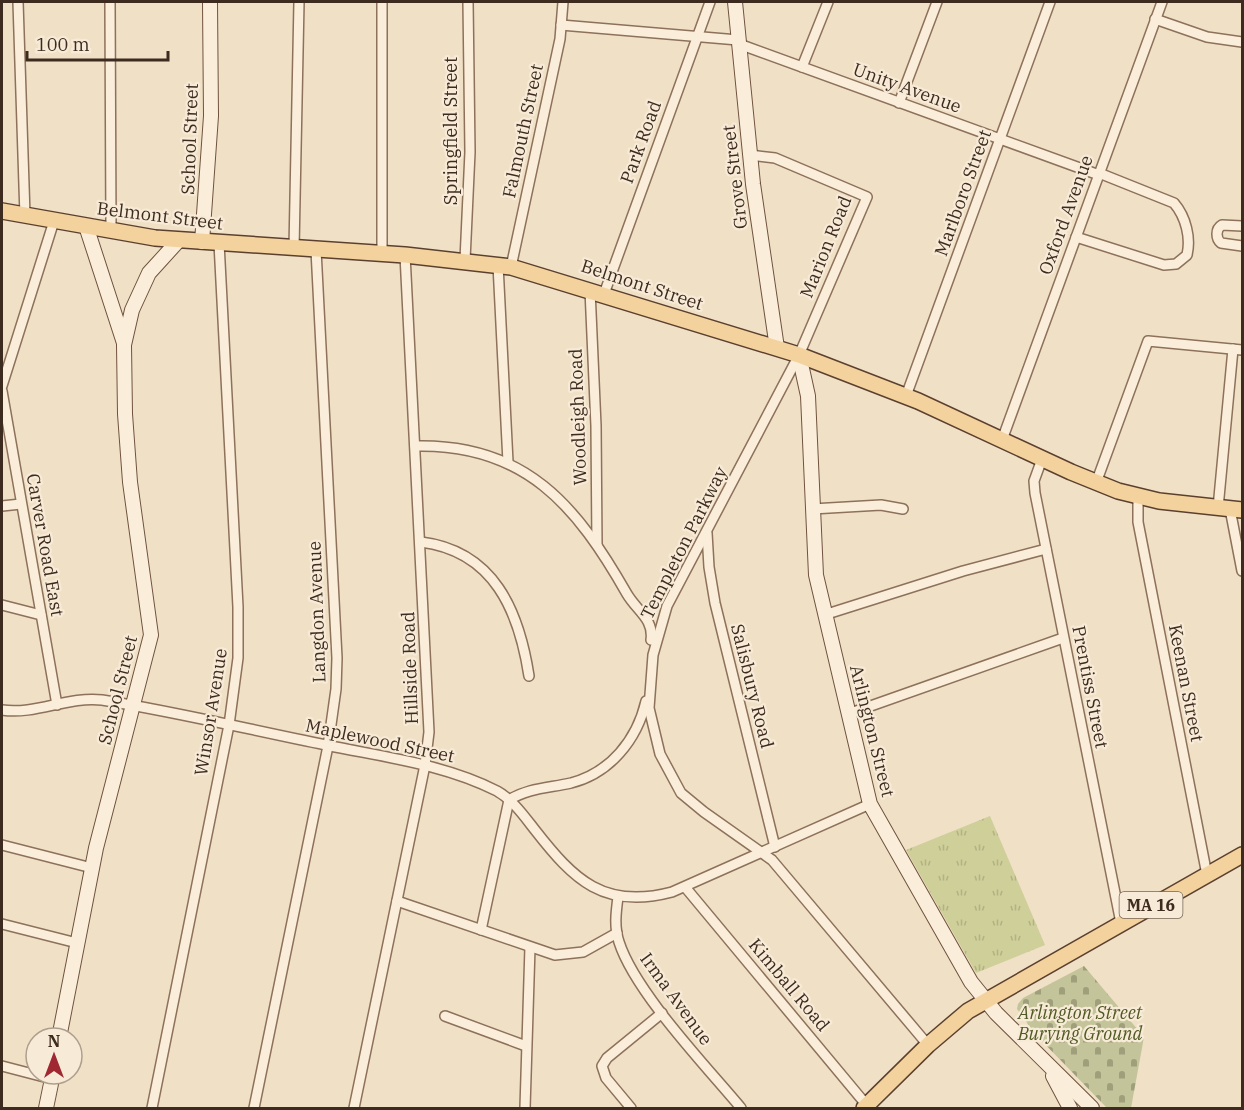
<svg xmlns="http://www.w3.org/2000/svg" width="1244" height="1110" font-family="'IBM Plex Serif',serif">
	<style>
		.cemetery { fill: url(#cemetery-stones) }
		.park { fill: url(#park-tufts) }
		.lines { fill: none; stroke-linecap: round; stroke-linejoin: round }
		.street-casing { stroke: #8d715b; stroke-width: 12 }
		.secondary-casing { stroke: #6f523e; stroke-width: 16 }
		.primary-casing { stroke: #5b402f; stroke-width: 18 }
		.street { stroke: #faeedb; stroke-width: 9 }
		.secondary { stroke: #faeedb; stroke-width: 14 }
		.primary { stroke: #f4d29e; stroke-width: 15 }
		.labels { text-anchor: middle; stroke-width: 4.5; stroke-linejoin: round; paint-order: stroke }
		.shield { fill: #f7ebd7; stroke: #756556; stroke-width: 1.5 }
		.shield-label { font-size: 16px; font-weight: bold; fill: #3d2b1f }
		.street-label { font-size: 18px; fill: #3d2b1f; stroke: #f7ebd7 }
		.park-label { font-size: 18px; font-style: italic; fill: #515a25; stroke: #f7ebd7 }
	</style>
	<defs>
		<pattern id="cemetery-stones" width="16" height="16" patternUnits="userSpaceOnUse" patternTransform="scale(1.5)"><rect width="16" height="16" fill="#c3c499"/><path d="M2 7V4a2 2 0 0 1 4 0v3zM10 15v-3a2 2 0 0 1 4 0v3z" fill="#a09f7c"/></pattern>
		<pattern id="park-tufts" width="24" height="20" patternUnits="userSpaceOnUse" patternTransform="scale(1.5)"><rect width="24" height="20" fill="#cecf99"/><path d="M3 7l-1-3M5 7V3M7 7l1-3M15 17l-1-3M17 17v-4M19 17l1-3" fill="none" stroke="#b2b283"/></pattern>
	</defs>
	<rect width="100%" height="100%" fill="#f0e0c6"/>
	<path class="cemetery" d="M1084 966 1144 1037 1131 1108H1107L1036 1035 1017 1009 1018 1004 1023 998Z"/>
	<path class="park" d="M990 816 1045 945 976 973 906 850Z"/>
	<g class="lines">
		<defs>
			<g id="street">
				<path d="M18 2 25 216"/>
				<path d="M110 2 111 230"/>
				<path d="M382 2V254"/>
				<path d="M1155 19 1207 37 1242 42"/>
				<path d="M561 25 738 40"/>
				<path d="M739 44 1099 175"/>
				<path d="M802 67 828 2"/>
				<path d="M899 103 937 2"/>
				<path d="M750 155 775 158 867 197 799 355 667 606 653 655 649 708 660 754 681 793 704 812 772 860 928 1045"/>
				<path d="M1242 226 1222 225C1215 229 1216 239 1221 243L1242 246"/>
				<path d="M1076 237 1164 265 1176 264 1187 255C1191 238 1186 217 1174 203L1099 173"/>
				<path d="M294 248 299 2"/>
				<path d="M465 260 470 152 468 2"/>
				<path d="M498 265 508 462"/>
				<path d="M511 267 560 39 563 2"/>
				<path d="M590 290 596 426 597 545"/>
				<path d="M604 294 710 2"/>
				<path d="M2 386 54 221"/>
				<path d="M2 391 57 705"/>
				<path d="M906 396 1050 2"/>
				<path d="M1002 440 1162 2"/>
				<path d="M415 446C525 443 577 506 627 594 637 611 654 619 651 640"/>
				<path d="M1042 459 1034 481 1035 493 1121 923"/>
				<path d="M1096 483 1148 341 1242 350"/>
				<path d="M1138 497V522L1207 875"/>
				<path d="M2 506 21 504"/>
				<path d="M1218 508 1233 349"/>
				<path d="M812 509 881 505 903 509"/>
				<path d="M1230 509 1242 571"/>
				<path d="M707 533 709 567 715 603 775 847"/>
				<path d="M421 542C494 551 519 611 529 676"/>
				<path d="M2 605 41 615"/>
				<path d="M824 615 963 571 1046 549"/>
				<path d="M2 710C36 715 68 696 102 700 177 712 251 730 326 745 383 757 444 764 497 791 513 800 524 816 535 830 574 880 604 910 672 892L870 804"/>
				<path d="M848 714 1063 638"/>
				<path d="M2 845 92 868"/>
				<path d="M685 887 869 1108"/>
				<path d="M618 897C616 912 614 927 619 942 635 992 706 1066 741 1108"/>
				<path d="M397 901 555 955 583 952 617 933"/>
				<path d="M2 924 77 943"/>
				<path d="M481 930 509 800C528 788 549 788 571 783 610 773 637 740 646 701"/>
				<path d="M445 1016 526 1046"/>
				<path d="M2 1066 52 1079"/>
				<path d="M152 1108 229 725 238 658V607L219 243"/>
				<path d="M254 1108 328 746 336 689 337 658 316 250"/>
				<path d="M354 1108 425 765 429 732 405 255"/>
				<path d="M525 1108 530 947"/>
				<path d="M631 1108 606 1078 602 1066 607 1058 662 1013"/>
			</g>
			<g id="secondary">
				<path d="M735 2 753 184 777 348"/>
				<path d="M86 226 124 343"/>
				<path d="M202 242 211 116 210 2"/>
				<path d="M799 355 808 396 816 575 870 804 971 982 996 1013 1092 1108"/>
				<path d="M59 1038 96 848 151 635 130 482 125 414 124 345 132 310 149 273 179 240"/>
				<path d="M1053 1076 1070 1108"/>
				<path d="M46 1108 53 1074"/>
			</g>
			<g id="primary">
				<path d="M2 211 155 238 405 255 511 267 799 355 918 401 1071 472 1118 491 1159 501 1242 510"/>
				<path d="M864 1108 928 1045 968 1011 1242 855"/>
			</g>
		</defs>
		<use href="#street" class="street-casing"/>
		<use href="#secondary" class="secondary-casing"/>
		<use href="#primary" class="primary-casing"/>
		<use href="#street" class="street"/>
		<use href="#secondary" class="secondary"/>
		<use href="#primary" class="primary"/>
	</g>
	<g class="labels">
		<rect class="shield" x="1119.5" y="892" width="63" height="26" rx="4.5"/>
		<g class="shield-label">
			<text x="1151" y="911">MA 16</text>
		</g>
		<g class="street-label">
			<text transform="translate(907 88) rotate(20)" y="6">Unity Avenue</text>
			<text transform="translate(451 131) rotate(-90)" y="6">Springfield Street</text>
			<text transform="translate(523 131) rotate(-78)" y="6">Falmouth Street</text>
			<text transform="translate(190 139) rotate(-88)" y="6">School Street</text>
			<text transform="translate(641 142) rotate(-70)" y="6">Park Road</text>
			<text transform="translate(735 177) rotate(-97)" y="6">Grove Street</text>
			<text transform="translate(963 193) rotate(-70)" y="6">Marlboro Street</text>
			<text transform="translate(1066 215) rotate(-70)" y="6">Oxford Avenue</text>
			<text transform="translate(160 216) rotate(7)" y="6">Belmont Street</text>
			<text transform="translate(826 247) rotate(-68)" y="6">Marion Road</text>
			<text transform="translate(642 285) rotate(18)" y="6">Belmont Street</text>
			<text transform="translate(578 417) rotate(-92)" y="6">Woodleigh Road</text>
			<text transform="translate(684 543) rotate(-63)" y="6">Templeton Parkway</text>
			<text transform="translate(45 545) rotate(80)" y="6">Carver Road East</text>
			<text transform="translate(317 612) rotate(-92)" y="6">Langdon Avenue</text>
			<text transform="translate(410 668) rotate(-92)" y="6">Hillside Road</text>
			<text transform="translate(1186 683) rotate(79)" y="6">Keenan Street</text>
			<text transform="translate(752 686) rotate(76)" y="6">Salisbury Road</text>
			<text transform="translate(1090 687) rotate(79)" y="6">Prentiss Street</text>
			<text transform="translate(118 690) rotate(-76)" y="6">School Street</text>
			<text transform="translate(211 712) rotate(-81)" y="6">Winsor Avenue</text>
			<text transform="translate(872 731) rotate(76)" y="6">Arlington Street</text>
			<text transform="translate(380 741) rotate(12)" y="6">Maplewood Street</text>
			<text transform="translate(789 985) rotate(50)" y="6">Kimball Road</text>
			<text transform="translate(676 999) rotate(54)" y="6">Irma Avenue</text>
		</g>
		<g class="park-label">
			<text x="1080" y="1019">Arlington Street<tspan x="1080" dy="21">Burying Ground</tspan></text>
		</g>
	</g>
	<rect width="1244" height="1110" fill="none" stroke="#3d2b1f" stroke-width="6"/>
	<g transform="translate(54 1056)"><circle r="28" fill="#f7ebd7" stroke="#ad9e8d" stroke-width="1.5"/>
	<path d="M0-4.5L10 22L0 15L-10 22Z" fill="#9f2833"/>
	<text y="-9" font-size="16" font-weight="bold" text-anchor="middle" fill="#3d2b1f">N</text>
	</g>
	<path d="M27 51v9h141v-9" fill="none" stroke="#3d2b1f" stroke-width="3"/>
	<text x="36" y="51" font-size="18" fill="#3d2b1f" stroke="#f7ebd7" stroke-width="4.5" paint-order="stroke">100 m</text>
</svg>
